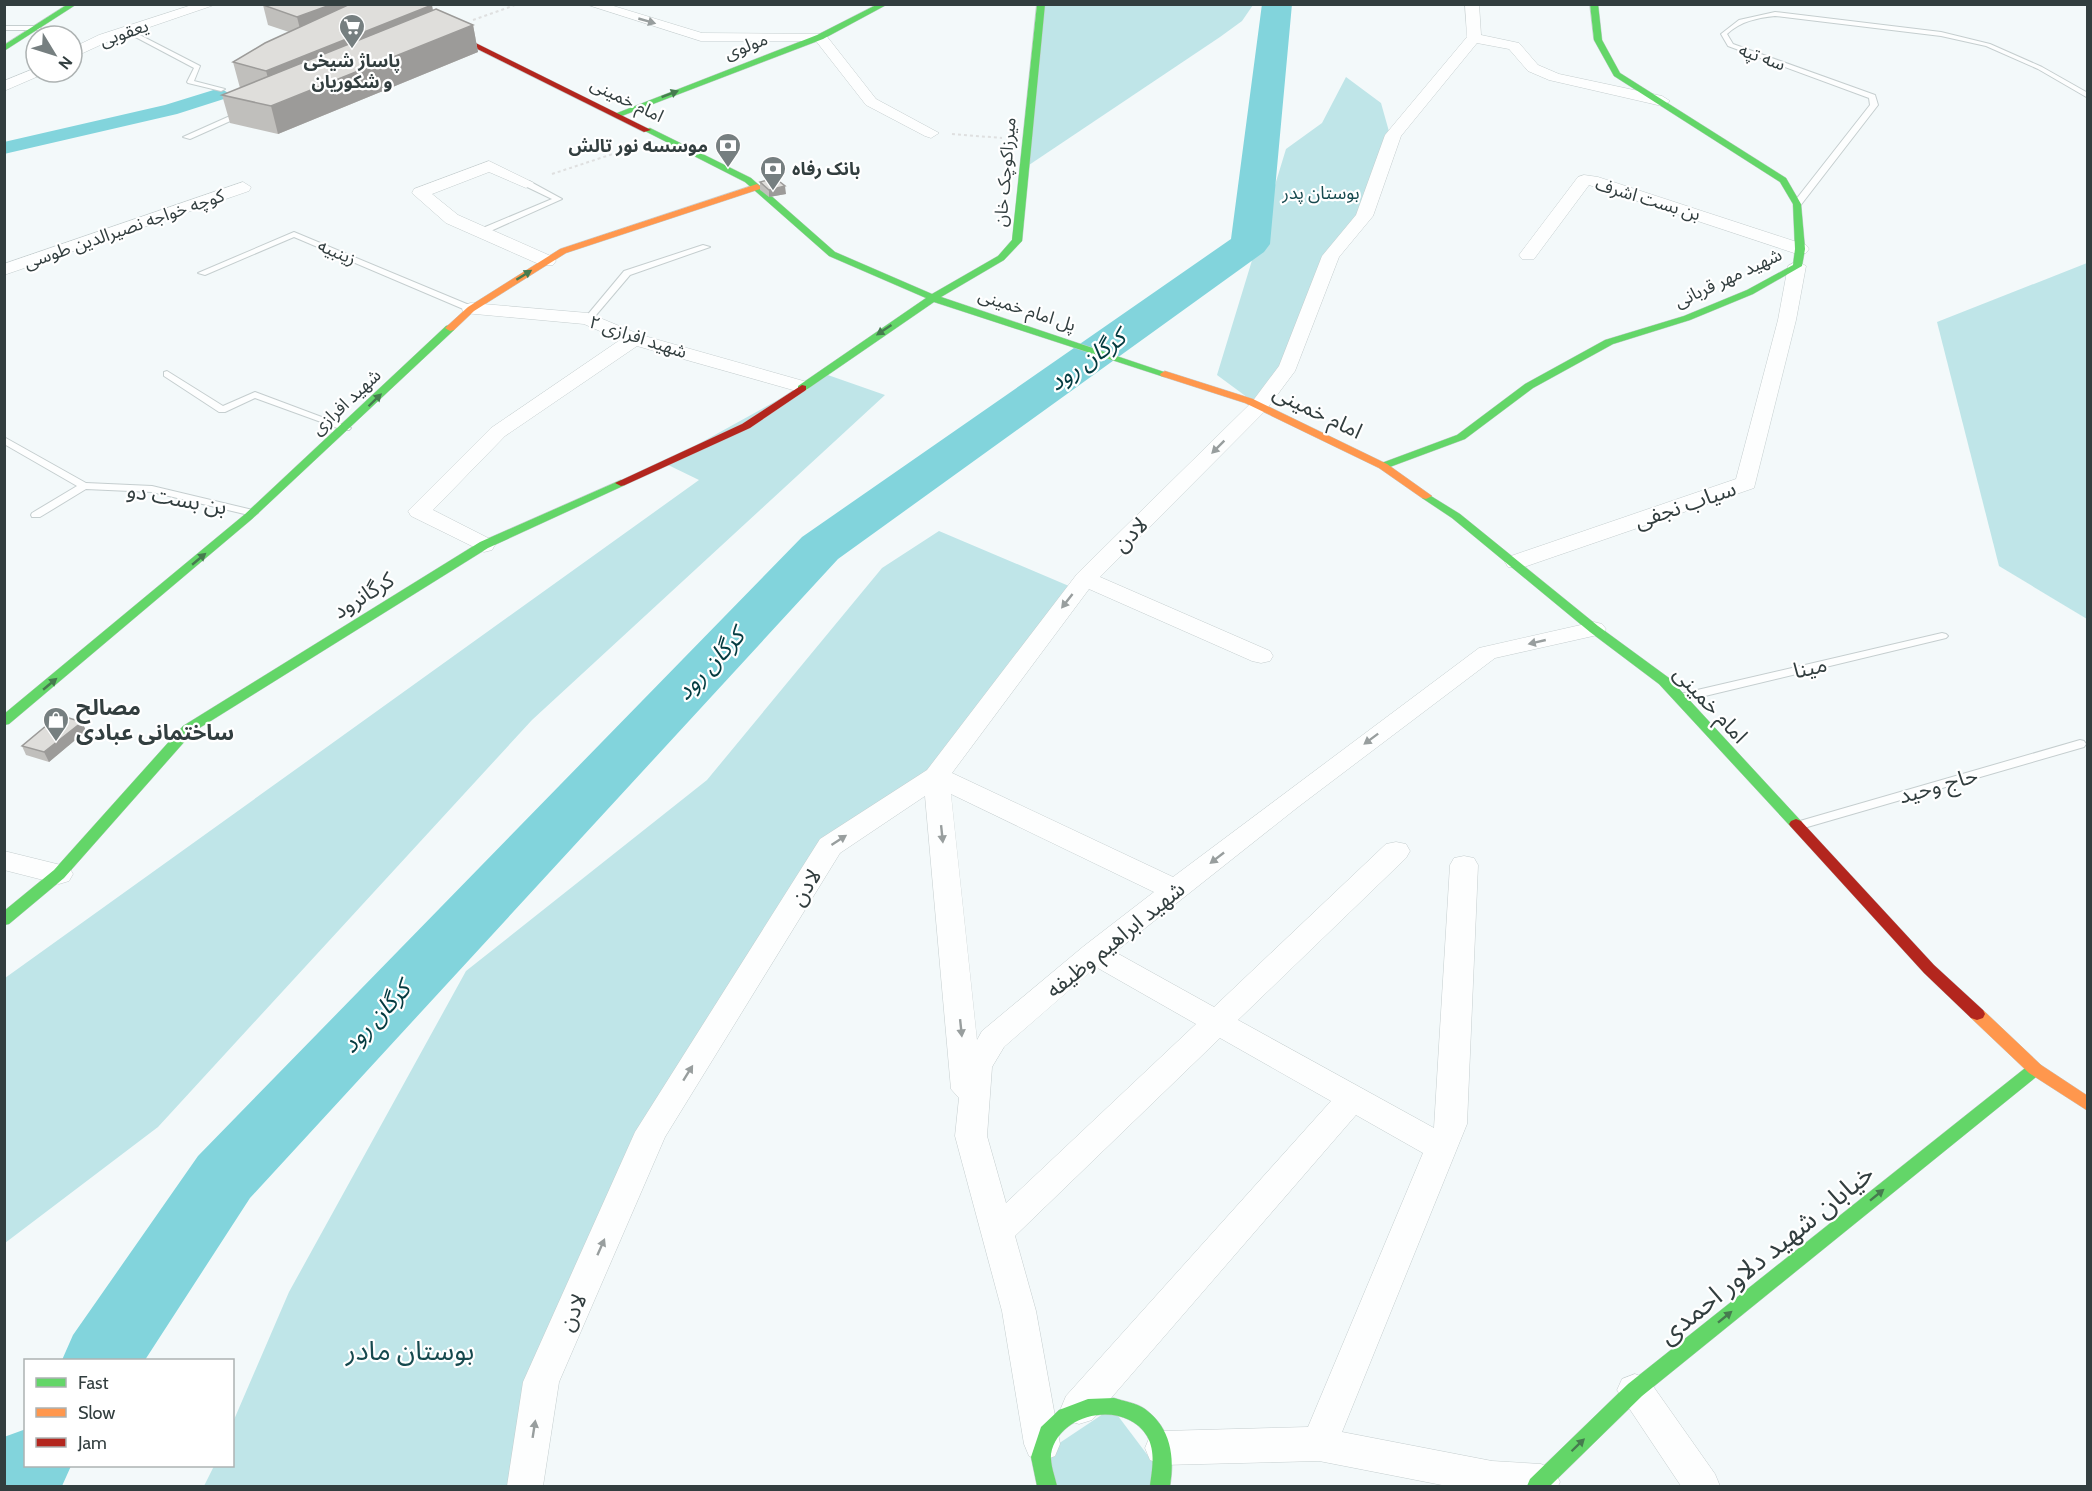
<svg xmlns="http://www.w3.org/2000/svg" width="2092" height="1491" font-family="Cabin,'Noto Sans Arabic',sans-serif">
	<style>
		.green { fill: #bfe5e8 }
		.lines { fill: none; stroke-linecap: round; stroke-linejoin: round }
		.canal { fill: #82d4dc; fill-rule: evenodd }
		.river { fill: #82d4dc; fill-rule: evenodd }
		.lane-casing { stroke: #c5cecf; stroke-width: 2 }
		.street-casing { stroke: #c5cecf; stroke-width: 1 }
		.fast-casing { stroke: #c5cecf; stroke-width: 1 }
		.slow-casing { stroke: #c5cecf; stroke-width: 1 }
		.jam-casing { stroke: #c5cecf; stroke-width: 1 }
		.path { stroke: #dfe0e0; stroke-width: 2; stroke-dasharray: 3 3; stroke-linecap: butt }
		.lane { fill: #fdfefe; fill-rule: evenodd }
		.street { fill: #fdfefe; fill-rule: evenodd }
		.fast { fill: #63d668; fill-rule: evenodd }
		.slow { fill: #ff974d; fill-rule: evenodd }
		.jam { fill: #b3261e; fill-rule: evenodd }
		.wall { fill: #c0bfbc }
		.shaded-wall { fill: #9c9b99 }
		.building { fill: #dfdedb; stroke: #9c9b99; stroke-width: 1.5 }
		.oneway { fill: #989e9e }
		.oneway2 { fill: #467b4f }
		.labels { text-anchor: middle; stroke-width: 4.5; stroke-linejoin: round; paint-order: stroke }
		.far-street-label { font-size: 18px; fill: #323e3f; stroke: #fff }
		.far-poi-label { font-size: 18px; font-weight: bold; fill: #323e3f; stroke: #fff }
		.far-park-label { font-size: 18px; fill: #16494e; stroke: #fff }
		.street-label { font-size: 22px; fill: #323e3f; stroke: #fff }
		.poi-label { font-size: 22px; font-weight: bold; fill: #323e3f; stroke: #fff; text-anchor: start }
		.water-label { font-size: 24px; font-style: italic; fill: #033b40; stroke: #fff }
		.near-street-label { font-size: 27px; fill: #323e3f; stroke: #fff }
		.near-park-label { font-size: 27px; fill: #16494e; stroke: #fff }
	</style>
	<rect width="100%" height="100%" fill="#f3f9fa"/>
	<g class="green">
		<path d="M1041 5H1253L1242 21 1220 37 1026 167Z"/>
		<path d="M1346 77 1381 103 1390 135 1363 216 1331 256 1288 367 1259 406 1217 375 1286 149 1322 123Z"/>
		<path d="M2087 263V619L1999 566 1937 322Z"/>
		<path d="M825 374 885 395 532 720 158 1127 5 1243V978L699 480 664 463Z"/>
		<path d="M939 531 1076 589 936 776 830 846 651 1132 540 1382 524 1486H204L214 1466H232L233 1422 289 1292 466 971 707 780 882 568Z"/>
		<path d="M1112 1408 1161 1473 1155 1486H1052L1046 1471V1452Z"/>
	</g>
	<g class="lines">
		<path class="canal" d="M220 88 230 94 227 98 177 114 4 154V142L165 105Z"/>
		<g class="river">
			<path d="M1262 4H1292L1270 244 1264 252 838 559 250 1198 145 1360H62L73 1335 198 1156 802 537 1231 239Z"/>
			<path d="M26 1429V1466H71L62 1486H4V1437Z"/>
		</g>
		<defs>
			<g id="lane">
				<path d="M1775 12 1941 32 1990 44 2042 67 2088 93V98L2038 69 1986 46 1941 36 1775 16C1757 18 1741 21 1727 34L1733 44 1875 95 1878 105 1800 206H1794V202L1870 105 1869 98 1728 46 1721 34 1739 20Z"/>
				<path d="M4 26H38L41 28 38 30H4Z"/>
				<path d="M126 30H130L200 66 194 81 225 89 221 91 188 83 187 82 194 68 126 32Z"/>
				<path d="M239 112 246 114 190 139 183 137Z"/>
				<path d="M523 181H529L562 199 484 234H478V230L552 199 523 185Z"/>
				<path d="M294 232 474 307 475 309 468 311 294 237 205 275 198 273Z"/>
				<path d="M703 245 710 247 630 275 591 321 584 319 624 271Z"/>
				<path d="M167 371 223 406 255 392 351 428 349 430H343L255 398 225 412H219L164 376V372Z"/>
				<path d="M4 437 86 483 152 486 257 511 258 513 253 516 152 492 86 489 40 517H32L31 515 32 513 77 486 4 444Z"/>
				<path d="M1942 633 1946 634 1948 636 1946 638 1680 702 1674 698 1680 694Z"/>
				<path d="M2080 740 2084 741 2086 744 2084 747 1797 830 1791 826 1793 823Z"/>
			</g>
			<g id="street">
				<path d="M195 4H217L109 41 72 58V48L99 35Z"/>
				<path d="M585 4H607L702 33 825 34 876 99 939 133 931 138 925 136 866 105 816 41H701Z"/>
				<path d="M1465 4H1479L1481 35 1519 43 1538 65 1559 74 1662 96 1670 101 1662 106 1549 80 1528 71 1509 49 1477 43 1401 136 1373 216 1339 257 1295 371 1266 410 1100 577 1270 651 1273 656 1270 661 1261 663 1252 661 1089 589 952 773 1173 877 1479 648 1594 622 1602 624 1606 629 1602 634 1495 658 1298 807 1115 952 1214 1007 1386 844 1396 842 1406 844 1410 851 1406 858 1238 1020 1434 1128 1450 865 1454 858 1464 856 1474 858 1478 865 1467 1124 1342 1432 1492 1461 1541 1464 1554 1470 1560 1482 1558 1486H1447L1319 1461 1163 1465 1150 1460 1145 1448 1150 1436 1163 1431 1308 1427 1423 1153 1356 1115 1092 1420 1079 1424 1066 1420 1061 1408 1066 1396 1331 1101 1220 1038 1015 1236 1036 1311 1060 1444 1055 1456 1042 1461 1029 1456 1024 1444 1002 1311 955 1136 959 1098 951 1089 925 796 840 853 665 1137 559 1382 543 1486H507L523 1382 635 1132 820 839 927 770 1077 574 1252 402 1279 366 1322 256 1356 215 1385 135 1467 37ZM951 794 1154 892 1084 946 982 1031 977 1040ZM1096 967 1196 1024 1006 1203 987 1136 992 1067 1004 1047Z"/>
				<path d="M36 68V72H43L41 75 4 91V81Z"/>
				<path d="M489 161 534 183 526 188 489 172 432 194 458 215 553 257 556 261 553 265H541L446 223 412 193 414 189Z"/>
				<path d="M1584 175 1598 177 1806 245 1809 249 1806 253H1794L1589 185 1534 259H1522L1519 255 1522 251 1578 177Z"/>
				<path d="M243 182 251 187 249 191 4 275V264Z"/>
				<path d="M1797 261 1806 266 1796 320 1754 488 1524 567H1508L1505 562 1508 557 1736 479 1778 320 1788 266Z"/>
				<path d="M471 303 588 313 641 335 807 382 810 386 807 390 800 392 637 346 505 436 433 510 492 540 495 545 492 550 484 552 411 516 408 511 491 428 620 340 584 324 464 313 462 309 464 305Z"/>
				<path d="M4 851 69 867 73 874 69 881 59 884 4 870Z"/>
				<path d="M1635 1374 1648 1379 1715 1474 1720 1486H1681L1617 1390 1622 1379Z"/>
			</g>
			<g id="fast">
				<path d="M68 4H77L4 51V45Z"/>
				<path d="M878 4H888L823 39 619 117 612 115 817 35Z"/>
				<path d="M1037 4H1045L1022 241 1004 260 941 297 1170 374 1165 377 1161 376 934 302 806 390H798V386L926 298 829 256 745 182 643 130 650 128 751 178 835 252 932 294 998 256 1012 240Z"/>
				<path d="M1590 4H1598L1602 40 1620 73 1786 178 1801 204 1805 249 1802 266 1753 294 1690 320 1613 344 1533 388 1465 439 1387 468H1379V464L1457 435 1525 384 1605 340 1684 316 1747 290 1793 265 1795 249 1793 204 1780 182 1614 76 1594 40Z"/>
				<path d="M450 325 454 326V330L252 519 9 724 4 725V714L244 515 446 326Z"/>
				<path d="M621 480 625 481V485L488 548 193 732 64 878 9 924 4 925V911L54 870 183 726 480 542Z"/>
				<path d="M1426 493 1460 514 1598 626 1669 678 1801 821 1803 824 1801 827H1791L1659 684 1590 632 1452 518 1422 498V494Z"/>
				<path d="M2035 1063 2041 1065 2043 1069 2041 1073 1642 1396 1550 1486H1527L1530 1479 1628 1384 2029 1065Z"/>
				<path d="M1114 1398C1123 1401 1137 1403 1145 1409 1171 1428 1175 1457 1170 1486H1150C1152 1470 1156 1452 1147 1436 1124 1399 1058 1413 1051 1454 1050 1464 1055 1477 1057 1486H1037L1031 1457 1041 1427 1059 1410 1088 1399Z"/>
			</g>
			<g id="slow">
				<path d="M757 184 761 187 760 189 566 253 474 311 454 330 450 331 445 328 468 307 560 249Z"/>
				<path d="M1165 371 1253 399 1387 464 1432 496 1426 499 1422 498 1379 468 1245 403 1161 376 1160 374Z"/>
				<path d="M1977 1008 1983 1010 2041 1065 2088 1096V1111L2029 1073 1971 1018 1969 1014 1971 1010Z"/>
			</g>
			<g id="jam">
				<path d="M387 4H397L651 130 644 132Z"/>
				<path d="M802 385 806 386V390L750 428 625 485 621 486 615 483 742 424Z"/>
				<path d="M1796 819 1801 821 1934 965 1983 1010 1985 1014 1983 1018 1977 1020 1971 1018 1924 973 1791 827 1789 824 1791 821Z"/>
			</g>
		</defs>
		<use href="#lane" class="lane-casing"/>
		<use href="#street" class="street-casing"/>
		<use href="#fast" class="fast-casing"/>
		<use href="#slow" class="slow-casing"/>
		<use href="#jam" class="jam-casing"/>
		<g class="path">
			<path d="M473 20 518 4"/>
			<path d="M952 134 1002 138"/>
			<path d="M552 174 631 148"/>
		</g>
		<use href="#lane" class="lane"/>
		<use href="#street" class="street"/>
		<use href="#fast" class="fast"/>
		<use href="#slow" class="slow"/>
		<use href="#jam" class="jam"/>
	</g>
	<g class="wall">
		<path d="M263 5 433 10 473 25 478 52 278 134 230 123 222 95 240 88 233 62 289 32 268 25Z"/>
		<path d="M760 182 786 194 769 197 760 190Z"/>
		<path d="M82 722 86 731 49 762 26 755 22 746Z"/>
	</g>
	<g class="shaded-wall">
		<path d="M302 4H392L302 37 297 17Z"/>
		<path d="M432 5 437 31 274 99 266 71Z"/>
		<path d="M473 25 478 52 278 134 271 106Z"/>
		<path d="M785 186 786 194 769 197V190Z"/>
		<path d="M82 722 86 731 49 762 44 752Z"/>
	</g>
	<g class="building">
		<path d="M265 4H333L297 17 263 5Z"/>
		<path d="M350 4 432 5 266 71 233 62 265 43Z"/>
		<path d="M436 9 473 25 271 106 222 95Z"/>
		<path d="M775 178 785 186 769 190 760 182Z"/>
		<path d="M59 715 82 722 44 752 22 746Z"/>
	</g>
	<defs><path id="oneway-solid" d="M-6-.8H1V-3.2L6.5 0L1 3.2V.8H-6Z" transform="scale(1.5)"/></defs>
	<g class="oneway">
		<use href="#oneway-solid" transform="translate(647 21) rotate(16)"/>
		<use href="#oneway-solid" transform="translate(1218 447) rotate(135)"/>
		<use href="#oneway-solid" transform="translate(1067 601) rotate(128)"/>
		<use href="#oneway-solid" transform="translate(1537 642) rotate(167)"/>
		<use href="#oneway-solid" transform="translate(1371 739) rotate(143)"/>
		<use href="#oneway-solid" transform="translate(942 834) rotate(84)"/>
		<use href="#oneway-solid" transform="translate(839 840) rotate(-33)"/>
		<use href="#oneway-solid" transform="translate(1217 858) rotate(142)"/>
		<use href="#oneway-solid" transform="translate(961 1028) rotate(84)"/>
		<use href="#oneway-solid" transform="translate(688 1073) rotate(-58)"/>
		<use href="#oneway-solid" transform="translate(601 1247) rotate(-66)"/>
		<use href="#oneway-solid" transform="translate(534 1429) rotate(-81)"/>
	</g>
	<g class="oneway2">
		<use href="#oneway-solid" transform="translate(670 94) rotate(-21)"/>
		<use href="#oneway-solid" transform="translate(524 275) rotate(-32)"/>
		<use href="#oneway-solid" transform="translate(884 330) rotate(146)"/>
		<use href="#oneway-solid" transform="translate(375 400) rotate(-44)"/>
		<use href="#oneway-solid" transform="translate(199 559) rotate(-40)"/>
		<use href="#oneway-solid" transform="translate(50 684) rotate(-40)"/>
		<use href="#oneway-solid" transform="translate(1877 1195) rotate(-39)"/>
		<use href="#oneway-solid" transform="translate(1725 1317) rotate(-39)"/>
		<use href="#oneway-solid" transform="translate(1578 1445) rotate(-44)"/>
	</g>
	<defs>
		<symbol id="supermarket-pin" viewBox="-11 -11 22 30"><path d="M0 17L-7.5 6A9.5 9.5 0 1 1 7.5 6Z" fill="#767f80" stroke="#fff"/><path d="M-6-5.5h2.5l.6 2H6L4.5 2H-2.5L-4.4-4H-6ZM-1.5 3.2a1.3 1.3 0 1 0 .1 0ZM3 3.2a1.3 1.3 0 1 0 .1 0Z" fill="#fff"/></symbol>
		<symbol id="bank-pin" viewBox="-11 -11 22 30"><path d="M0 17L-7.5 6A9.5 9.5 0 1 1 7.5 6Z" fill="#767f80" stroke="#fff"/><path d="M-6-4H6V4H-6ZM0-2.3a2.3 2.3 0 1 0 0 4.6a2.3 2.3 0 1 0 0-4.6Z" fill="#fff"/></symbol>
		<symbol id="shop-pin" viewBox="-11 -11 22 30"><path d="M0 17L-7.5 6A9.5 9.5 0 1 1 7.5 6Z" fill="#767f80" stroke="#fff"/><path d="M-5-2.5h2.3a2.7 3.5 0 0 1 5.4 0H5L5.5 6h-11ZM-1.5-2.5h3a1.5 2.3 0 0 0-3 0Z" fill="#fff"/></symbol>
	</defs>
	<g fill-rule="evenodd">
		<use href="#supermarket-pin" x="337" y="12" width="30" height="40"/>
		<use href="#bank-pin" x="713" y="131" width="30" height="40"/>
		<use href="#bank-pin" x="758" y="154" width="30" height="40"/>
		<use href="#shop-pin" x="41" y="705" width="30" height="40"/>
	</g>
	<g class="labels">
		<g class="far-street-label">
			<text transform="translate(124 33) rotate(-19)" y="6">یعقوبی</text>
			<text transform="translate(746 46) rotate(-21)" y="6">مولوی</text>
			<text transform="translate(1762 57) rotate(20)" y="6">سه تپه</text>
			<text transform="translate(627 100) rotate(26)" y="6">امام خمینی</text>
			<text transform="translate(1005 172) rotate(-85)" y="6">میرزاکوچک خان</text>
			<text transform="translate(1648 199) rotate(17)" y="6">بن بست اشرف</text>
			<text transform="translate(124 229) rotate(-19)" y="6">کوچه خواجه نصیرالدین طوسی</text>
			<text transform="translate(337 252) rotate(23)" y="6">زینبیه</text>
			<text transform="translate(1728 278) rotate(-25)" y="6">شهید مهر قربانی</text>
			<text transform="translate(1027 310) rotate(18)" y="6">پل امام خمینی</text>
			<text transform="translate(638 337) rotate(18)" y="6">شهید افرازی ۲</text>
			<text transform="translate(346 402) rotate(-43)" y="6">شهید افرازی</text>
		</g>
		<g class="far-poi-label">
			<text x="352" y="67">پاساژ شیخی<tspan x="352" dy="21">و شکوریان</tspan></text>
			<text x="708" y="152" text-anchor="end">موسسه نور تالش</text>
			<text x="792" y="175" text-anchor="start">بانک رفاه</text>
		</g>
		<g class="far-park-label">
			<text x="1321" y="199">بوستان پدر</text>
		</g>
		<g class="street-label">
			<text transform="translate(1318 411) rotate(26)" y="8">امام خمینی</text>
			<text transform="translate(177 498) rotate(10)" y="8">بن بست دو</text>
			<text transform="translate(1685 504) rotate(-19)" y="8">سیاب نجفی</text>
			<text transform="translate(1130 534) rotate(-45)" y="8">لادن</text>
			<text transform="translate(363 595) rotate(-32)" y="8">کرگانرود</text>
			<text transform="translate(1810 667) rotate(-13)" y="8">مینا</text>
			<text transform="translate(1711 704) rotate(47)" y="8">امام خمینی</text>
			<text transform="translate(1938 785) rotate(-16)" y="8">حاج وحید</text>
			<text transform="translate(805 887) rotate(-58)" y="8">لادن</text>
			<text transform="translate(1115 939) rotate(-39)" y="8">شهید ابراهیم وظیفه</text>
			<text transform="translate(572 1312) rotate(-66)" y="8">لادن</text>
		</g>
		<g class="poi-label">
			<text x="76" y="715">مصالح<tspan x="76" dy="25">ساختمانی عبادی</tspan></text>
		</g>
		<g class="water-label">
			<text transform="translate(1087 360) rotate(-35)" y="8">کرگان رود</text>
			<text transform="translate(710 664) rotate(-47)" y="8">کرگان رود</text>
			<text transform="translate(376 1017) rotate(-47)" y="8">کرگان رود</text>
		</g>
		<g class="near-street-label">
			<text transform="translate(1766 1254) rotate(-39)" y="9">خیابان شهید دلاور احمدی</text>
		</g>
		<g class="near-park-label">
			<text x="410" y="1360">بوستان مادر</text>
		</g>
	</g>
	<rect width="2092" height="1491" fill="none" stroke="#323e3f" stroke-width="12"/>
	<rect x="24" y="1359" width="210" height="108" fill="#ffffff" stroke="#adb2b2" stroke-width="1.5"/>
	<rect x="36" y="1378" width="30" height="9" fill="#63d668" stroke="#adb2b2" stroke-width="1.5"/>
	<text x="78" y="1389" font-size="18" fill="#323e3f">Fast</text>
	<rect x="36" y="1408" width="30" height="9" fill="#ff974d" stroke="#adb2b2" stroke-width="1.5"/>
	<text x="78" y="1419" font-size="18" fill="#323e3f">Slow</text>
	<rect x="36" y="1438" width="30" height="9" fill="#b3261e" stroke="#adb2b2" stroke-width="1.5"/>
	<text x="78" y="1449" font-size="18" fill="#323e3f">Jam</text>
	<g transform="translate(54 54) rotate(128)"><circle r="28" fill="#ffffff" stroke="#adb2b2" stroke-width="1.5"/>
	<path d="M0-4.5L10 22L0 15L-10 22Z" fill="#767f80"/>
	<text y="-9" font-size="16" font-weight="bold" text-anchor="middle" fill="#323e3f">N</text>
	</g>
</svg>
